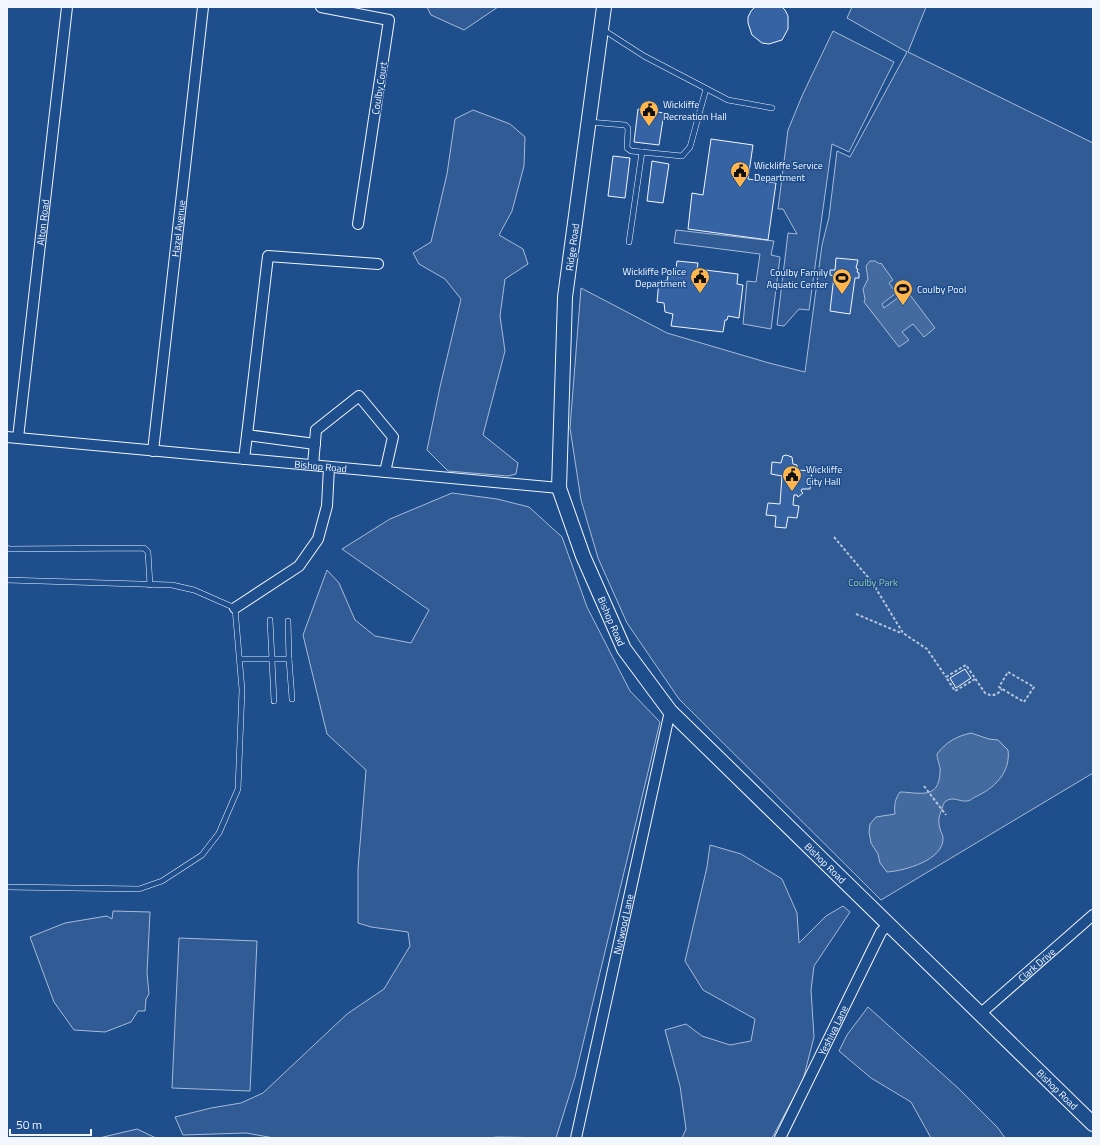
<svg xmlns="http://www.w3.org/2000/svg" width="1100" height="1145" font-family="'Titillium Web',sans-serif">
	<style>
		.built { fill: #305b95; stroke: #a8bbd7 }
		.water { fill: #446ba0; stroke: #a8bbd7 }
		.building { fill: #3563a3; stroke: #f2f6ff }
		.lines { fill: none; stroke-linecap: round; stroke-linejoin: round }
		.lane-casing { stroke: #f2f6ff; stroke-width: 6 }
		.street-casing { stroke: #f2f6ff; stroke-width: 12 }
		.secondary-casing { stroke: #f2f6ff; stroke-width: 16 }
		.path { stroke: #b3c4dc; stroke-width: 2; stroke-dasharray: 3 2; stroke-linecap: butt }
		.lane { stroke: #1f4e8c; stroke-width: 5 }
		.street { stroke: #1f4e8c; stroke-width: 10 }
		.secondary { stroke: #1f4e8c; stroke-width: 14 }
		.labels { text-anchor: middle; stroke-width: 3; stroke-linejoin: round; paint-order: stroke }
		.street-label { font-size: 10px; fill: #f2f6ff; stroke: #1f4e8c }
		.poi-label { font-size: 10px; fill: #f2f6ff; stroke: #1f4e8c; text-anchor: start }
		.park-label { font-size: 10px; fill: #97c8a6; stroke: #1f4e8c }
	</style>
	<rect width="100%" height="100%" fill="#1f4e8c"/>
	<g class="built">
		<path d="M427 7H498L464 30 431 15Z"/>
		<path d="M852 7H926L908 52 1093 143V773L881 900 679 699 627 623 598 558 581 500 570 428 581 288 667 333 769 363 805 372 822 245 829 217 837 151 850 157 907 52 847 18Z"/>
		<path d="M833 31 894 62 849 152 832 144 809 310 799 309 784 326 777 325 788 233 797 234 783 209H778L788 130 802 96Z"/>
		<path d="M473 110 510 124 525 137 524 166 512 211 499 235 523 249 528 264 505 279 500 316 505 351 483 435 518 463 516 474 508 476 448 471 427 450 440 387 461 299 445 279 419 264 413 253 431 242 447 174 455 119Z"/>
		<path d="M676 230 774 241 771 255 780 257 771 329 743 324 747 281 756 282 760 254 674 243Z"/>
		<path d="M452 493 497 499 529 507 562 537 587 607 630 691 660 722 575 1077 556 1138 496 1137 491 1138H274L246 1133 183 1135 175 1117 211 1108 241 1103 263 1093 347 1014 384 989 410 946 408 932 371 927 358 923V869L366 770 327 734 303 635 327 570 339 583 355 620 375 636 411 643 429 610 342 549 390 519Z"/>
		<path d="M710 845 741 854 782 879 797 913 799 943 826 916 843 906 850 912 814 966 811 990 814 1037 803 1080 772 1138H682L686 1129 680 1086 665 1030 686 1024 702 1036 730 1045 751 1041 755 1019 703 990 685 961 707 867Z"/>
		<path d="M113 911 150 912 147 973 149 994 146 999 145 1011H138L131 1022 105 1032 74 1030 54 1002 30 937 65 923 107 916 112 919Z"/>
		<path d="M179 938 257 941 250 1091 172 1088Z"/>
		<path d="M868 1007 958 1088 998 1128 1005 1138H931L911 1102 871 1078 839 1051 847 1035Z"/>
		<path d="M137 1129 156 1138H98H99Z"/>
	</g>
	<g class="water">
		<path d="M870 261H875L880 264 881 263 893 280 889 283 896 293 882 304 884 308 907 291 935 328 924 337 913 324 902 332 909 340 899 347 864 302 865 299 863 289 868 279 866 266Z"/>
		<path d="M971 733 989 739 998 740 1008 750C1011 772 994 789 975 797 973 798 970 801 967 801 960 802 953 796 946 801 943 803 943 806 942 809 938 818 938 823 941 832 942 834 943 836 943 838 944 860 904 871 887 872L880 863 878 854 871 843 869 832 870 824 876 817 895 814C894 805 895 799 900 792 918 792 939 801 940 772 941 767 937 760 937 754 946 742 957 736 971 733Z"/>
	</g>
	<g class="building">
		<path d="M755 7H782L785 10 788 16V29L782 40 769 44 762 43 752 35 748 23V17L751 11Z"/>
		<path d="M638 109 664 113 659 145 634 142Z"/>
		<path d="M711 139 753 145 748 179 776 183 768 240 688 229 692 193 703 195Z"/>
		<path d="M613 156 630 158 625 198 608 196Z"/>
		<path d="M652 161 669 164 663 203 647 201Z"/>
		<path d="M836 258 858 260 856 268 858 269 857 272 859 273V278H855L850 314 830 311 834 276 830 275V270H835Z"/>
		<path d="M677 261 698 263 697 269 738 274 737 284 743 285 739 318 728 316 727 320H725L723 332 671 326 673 314 665 312 664 303 657 302 659 281H667L668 275 675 276Z"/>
		<path d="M786 455 792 457 793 464 797 465V470L812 471 810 489H802L801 491 803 493 798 497 797 495H794L793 505 799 506 797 518 788 517 786 528 775 527 776 516 766 515 768 503 780 504 782 476 771 474 772 462 781 463 783 456Z"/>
		<path d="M965 669 971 678 956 688 950 678Z"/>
	</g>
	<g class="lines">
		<defs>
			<g id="lane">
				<path d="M602 29 644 56 728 100 772 108"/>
				<path d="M589 122 625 125 628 128 627 148 631 151 682 156 690 147 706 89"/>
				<path d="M629 242 642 152"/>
				<path d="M7 548 9 549 144 548 148 552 150 585"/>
				<path d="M7 580 172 585 194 590 235 608 242 690 238 789 219 833 202 855 162 881 139 889 7 887"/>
				<path d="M270 620 274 701"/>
				<path d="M288 621 289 659"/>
				<path d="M240 659H289L292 699"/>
			</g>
			<g id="street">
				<path d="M321 7 389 20 358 224"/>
				<path id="s1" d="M7 437 559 488"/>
				<path id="s2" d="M18 438 67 7"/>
				<path d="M315 444 247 435 268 256 378 264"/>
				<path id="s3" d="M153 451 203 7"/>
				<path d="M244 459 247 435"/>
				<path d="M313 465 316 430 359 396 393 437 385 472"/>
				<path d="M235 608 299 566 318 539 327 506 329 467"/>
				<path id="s4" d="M980 1014 1093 915"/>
				<path id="s5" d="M576 1138 670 711"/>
				<path id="s6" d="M780 1138 881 932 889 924"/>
			</g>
			<g id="secondary">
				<path id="s7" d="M604 7 565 297 559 488 583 556 624 649 670 711 1093 1124"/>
			</g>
		</defs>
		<use href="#lane" class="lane-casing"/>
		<use href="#street" class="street-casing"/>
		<use href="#secondary" class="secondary-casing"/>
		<g class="path">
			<path d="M834 537 872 582 903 633 927 649 946 677"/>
			<path d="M856 614 901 633"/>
			<path d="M1008 672 1034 687 1024 702 999 687Z"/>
			<path d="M975 679 955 691 946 677 966 665 985 693C993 697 997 695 1002 689"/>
			<path d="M924 786 946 815"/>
		</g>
		<use href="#lane" class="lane"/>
		<use href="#street" class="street"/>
		<use href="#secondary" class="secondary"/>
	</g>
	<defs>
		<symbol id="civic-pin" viewBox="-11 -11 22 30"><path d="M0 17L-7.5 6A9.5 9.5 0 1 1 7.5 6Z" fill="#ffb74d" stroke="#1f4e8c"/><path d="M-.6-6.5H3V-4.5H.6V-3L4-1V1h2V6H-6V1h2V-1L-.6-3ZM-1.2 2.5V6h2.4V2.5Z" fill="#111"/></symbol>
		<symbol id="stadium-pin" viewBox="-11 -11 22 30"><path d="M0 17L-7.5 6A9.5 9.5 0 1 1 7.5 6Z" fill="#ffb74d" stroke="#1f4e8c"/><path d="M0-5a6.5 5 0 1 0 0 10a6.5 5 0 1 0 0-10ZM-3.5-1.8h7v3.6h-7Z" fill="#111"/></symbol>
	</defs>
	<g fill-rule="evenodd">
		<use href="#civic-pin" x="638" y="99" width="22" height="30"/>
		<use href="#civic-pin" x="729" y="160" width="22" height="30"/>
		<use href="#civic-pin" x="689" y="266" width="22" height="30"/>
		<use href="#stadium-pin" x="831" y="267" width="22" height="30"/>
		<use href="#stadium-pin" x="892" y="278" width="22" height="30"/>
		<use href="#civic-pin" x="781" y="464" width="22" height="30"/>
	</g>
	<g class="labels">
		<g class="street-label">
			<text transform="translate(379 88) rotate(-81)" y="4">Coulby Court</text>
			<text dy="4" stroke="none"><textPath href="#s2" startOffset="217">Alton Road</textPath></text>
			<text dy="4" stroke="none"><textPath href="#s3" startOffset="224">Hazel Avenue</textPath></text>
			<text transform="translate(572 247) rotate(-82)" y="4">Ridge Road</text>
			<text dy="4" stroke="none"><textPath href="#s1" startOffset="315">Bishop Road</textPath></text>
			<text dy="4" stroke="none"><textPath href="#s7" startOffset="627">Bishop Road</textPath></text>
			<text dy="4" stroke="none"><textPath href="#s7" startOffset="952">Bishop Road</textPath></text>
			<text dy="4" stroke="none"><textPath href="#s5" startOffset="219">Nutwood Lane</textPath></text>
			<text dy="4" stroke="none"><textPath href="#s4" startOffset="75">Clark Drive</textPath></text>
			<text dy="4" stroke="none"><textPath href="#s6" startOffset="120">Yeshiva Lane</textPath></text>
			<text dy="4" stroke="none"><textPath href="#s7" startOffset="1276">Bishop Road</textPath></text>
		</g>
		<g class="poi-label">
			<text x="663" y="108">Wickliffe<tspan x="663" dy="12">Recreation Hall</tspan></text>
			<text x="754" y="169">Wickliffe Service<tspan x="754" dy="12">Department</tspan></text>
			<text x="686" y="275" text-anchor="end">Wickliffe Police<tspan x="686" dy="12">Department</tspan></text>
			<text x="828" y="276" text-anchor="end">Coulby Family<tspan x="828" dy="12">Aquatic Center</tspan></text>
			<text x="917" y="293">Coulby Pool</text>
			<text x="806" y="473">Wickliffe<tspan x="806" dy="12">City Hall</tspan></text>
		</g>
		<g class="park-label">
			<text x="873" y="586">Coulby Park</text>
		</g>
	</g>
	<rect width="1100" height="1145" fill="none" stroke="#f2f6ff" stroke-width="16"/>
	<path d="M10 1129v6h81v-6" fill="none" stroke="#f2f6ff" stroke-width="2"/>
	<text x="16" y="1129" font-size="12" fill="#f2f6ff" stroke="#1f4e8c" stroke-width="3" paint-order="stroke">50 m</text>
</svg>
